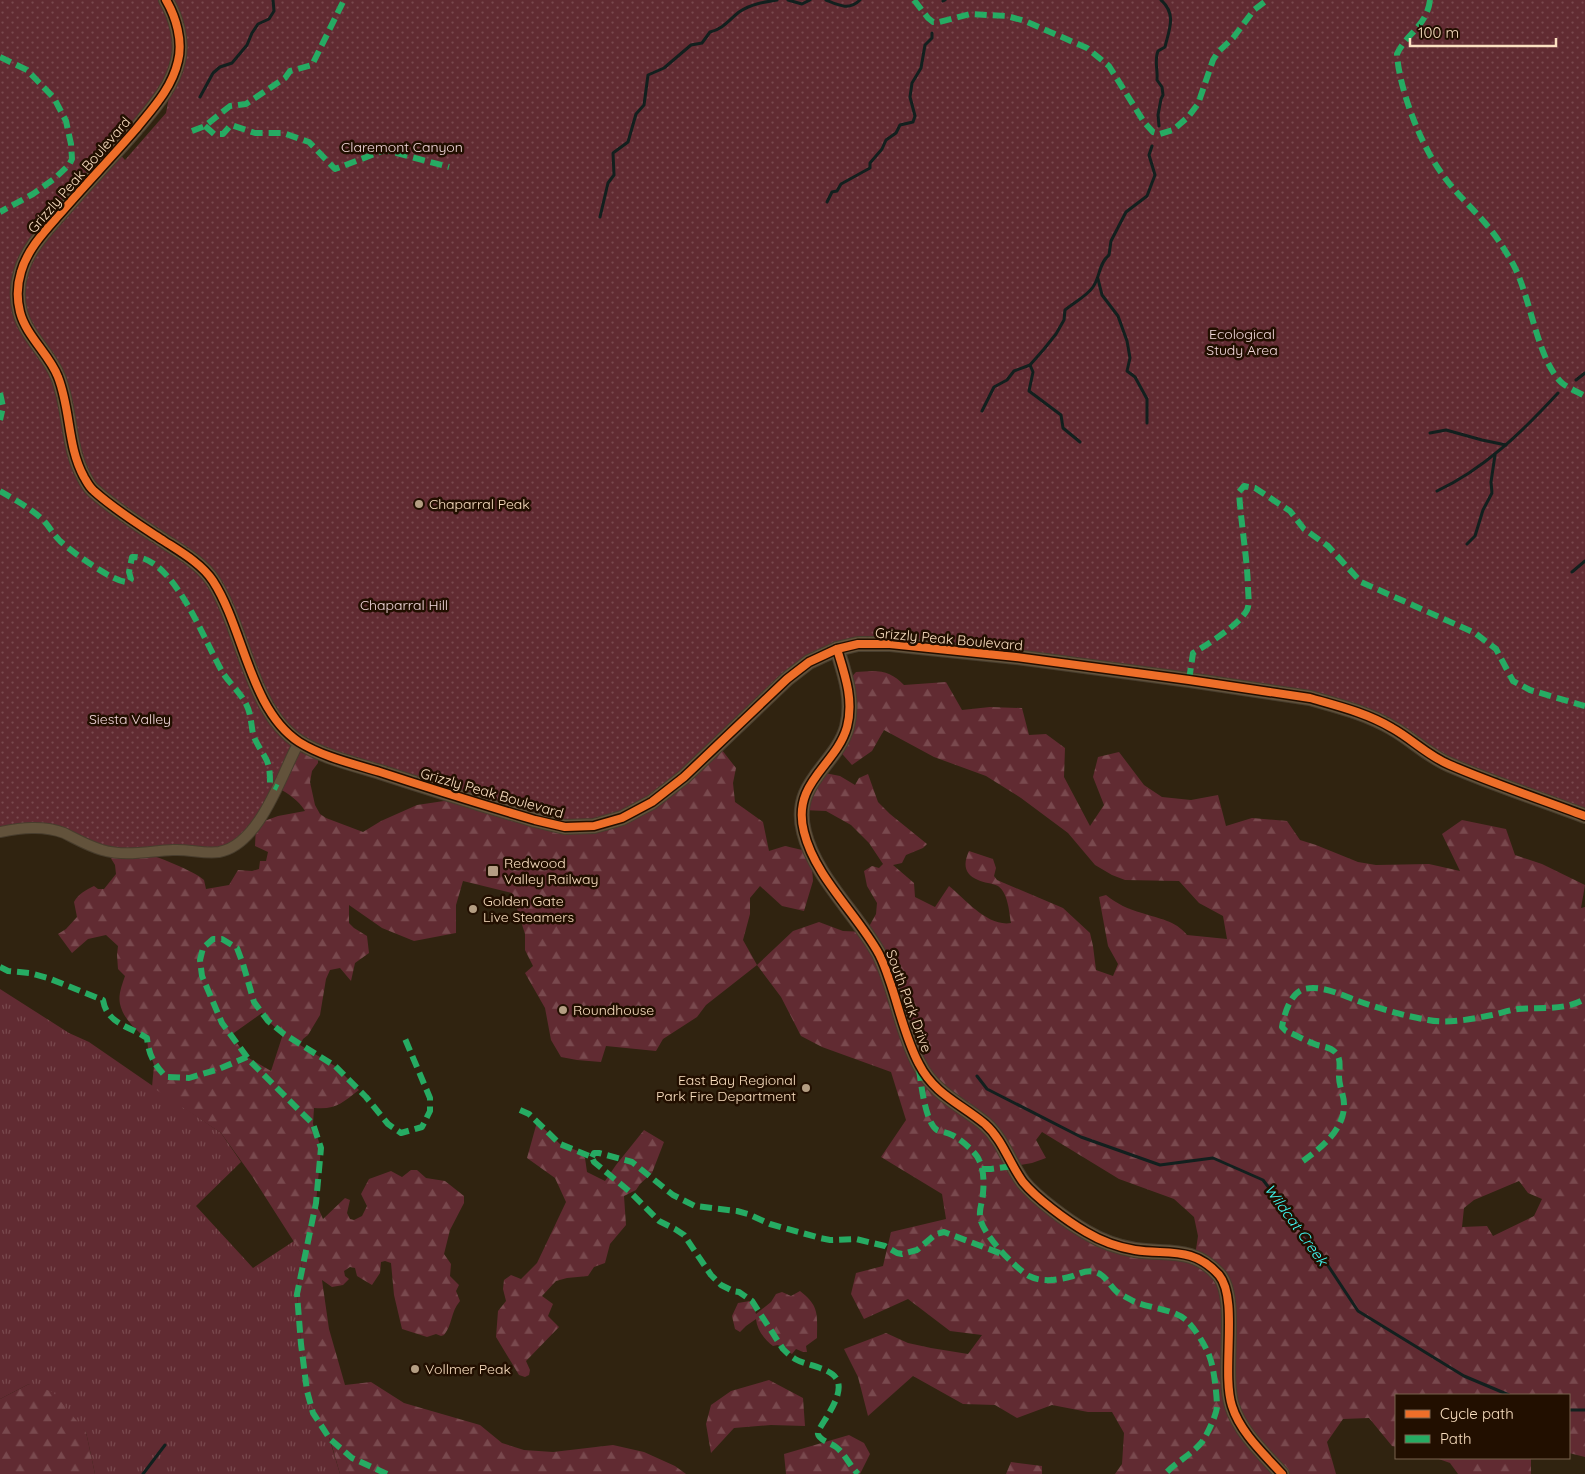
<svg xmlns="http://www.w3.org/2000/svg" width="1585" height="1474" font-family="Quicksand,sans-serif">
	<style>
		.grass { fill: url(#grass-tufts) }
		.forest { fill: url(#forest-firs); fill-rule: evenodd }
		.park { fill: url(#park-dots); fill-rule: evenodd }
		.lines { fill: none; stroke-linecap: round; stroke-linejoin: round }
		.stream { stroke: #12201e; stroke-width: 3 }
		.street-casing { stroke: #483d2d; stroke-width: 12 }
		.secondary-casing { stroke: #483d2d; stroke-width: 16 }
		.street { stroke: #62523b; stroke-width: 10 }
		.secondary { stroke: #62523b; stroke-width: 14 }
		.quiet { stroke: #26ab63; stroke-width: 6; stroke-dasharray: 12 6; stroke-linecap: butt }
		.cycleway-casing { stroke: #220f00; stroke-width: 11 }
		.cycleway { stroke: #ee6e29; stroke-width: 8 }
		.poi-dot { fill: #b49e83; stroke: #220f00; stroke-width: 2 }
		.labels { text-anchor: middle; stroke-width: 5; stroke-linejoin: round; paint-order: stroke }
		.park-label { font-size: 14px; fill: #f3d9dc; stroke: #220f00 }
		.street-label { font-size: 14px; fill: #fbe0c1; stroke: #220f00 }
		.poi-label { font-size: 14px; fill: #fbe0c1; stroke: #220f00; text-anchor: start }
		.water-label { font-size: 15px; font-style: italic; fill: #3ffef7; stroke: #220f00 }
	</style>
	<defs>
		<pattern id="grass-tufts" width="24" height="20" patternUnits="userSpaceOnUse" patternTransform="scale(1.25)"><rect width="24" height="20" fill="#612b32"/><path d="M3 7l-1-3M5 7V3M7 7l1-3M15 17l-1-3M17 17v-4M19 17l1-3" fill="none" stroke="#79494e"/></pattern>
		<pattern id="forest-firs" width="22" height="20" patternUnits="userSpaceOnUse" patternTransform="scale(1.25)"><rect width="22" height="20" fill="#612b32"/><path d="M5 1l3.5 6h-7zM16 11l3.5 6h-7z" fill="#79494e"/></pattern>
		<pattern id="park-dots" width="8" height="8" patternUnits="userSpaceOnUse" patternTransform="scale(1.25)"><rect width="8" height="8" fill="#612b32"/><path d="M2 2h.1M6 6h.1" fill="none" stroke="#79494e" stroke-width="1.8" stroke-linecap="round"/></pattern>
	</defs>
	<rect width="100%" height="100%" fill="#302310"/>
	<path class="grass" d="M0 989 69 1033 89 1042 221 1133 241 1162 196 1206 253 1268 294 1241 303 1256 297 1294 301 1344 340 1474H95L86 1432 29 1384 0 1399Z"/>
	<g class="forest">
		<path d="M872 671C886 671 894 675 904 685L946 682 962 710 990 707 1022 708 1029 735 1046 734 1065 748 1064 777 1090 826 1104 805 1093 777 1098 757 1119 752 1144 785 1162 797 1191 800 1218 795 1226 826 1252 818 1287 821 1300 840 1316 845 1358 862 1376 865 1429 864 1460 871 1442 834 1462 820 1506 829 1515 855 1542 864 1585 885 1581 908 1585 907V1457L1569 1453V1395H1396V1447L1392 1446 1369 1418 1343 1419 1327 1442 1336 1474H1115L1122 1464 1124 1433 1112 1412H1088L1052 1405 1017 1418 995 1405 963 1404 913 1376 868 1416 858 1377 844 1349 886 1333 908 1343 931 1348 968 1354 982 1335 950 1331 908 1299 864 1319 851 1294 856 1273 883 1266 891 1232 946 1219 942 1194 881 1157 906 1120 891 1072 822 1047 801 1036 781 997 757 965 706 1005 697 1017 663 1039 656 1051 606 1046 601 1062 577 1060 561 1057 551 1040 545 1008 525 973 533 966 525 950V934L512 893 463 881 456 905V933L414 941 382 928 349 905V923L354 928 367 936 369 953 355 963 351 981 340 968 330 970 326 979 320 1015 308 1035 303 1039 300 1045 335 1066 359 1090C342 1103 336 1110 314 1108L313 1124 321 1148 316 1203 323 1219 345 1198 350 1200 347 1213 350 1219 354 1220 362 1216 367 1206 361 1194 369 1179 391 1171 402 1177 411 1170H417L426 1178 445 1181 464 1196V1203L450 1230 444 1254 451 1264 450 1276 459 1285 456 1291 460 1301C450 1313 453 1324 444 1335L441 1336 436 1334 427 1337 402 1329 394 1295 391 1263 385 1261 381 1262 380 1273 372 1285 357 1276 355 1268 350 1267 344 1271 345 1276 349 1279 343 1285 332 1287 322 1280 329 1329 345 1385 371 1382 404 1403 480 1425 502 1443 524 1450 553 1452 613 1445 644 1452 675 1466 686 1474H340L330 1439 313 1413 307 1391 301 1344 297 1294 303 1256 252 1176 221 1133 152 1087 154 1065 148 1048 147 1038C136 1031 123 1018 120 1004 118 995 122 985 125 976L118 969 117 955 118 946 106 935 88 939 72 953 58 934 66 929 77 917 74 902C78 894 86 890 94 886L98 889H104L116 874 115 865 107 852C118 852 131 852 142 853 155 855 194 871 204 880L206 889 229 885 238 870 252 871 259 869 260 861H266L268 852 255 846 256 824 278 816 305 811C298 800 289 794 278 788L299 742 318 751V763L312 771 310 782 315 805 320 814 326 818 363 832 381 821 417 805 464 798 718 745 736 768 733 783 735 802 763 822 769 851 785 846 811 852 813 881 804 911 782 906 760 886 750 898V914L743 940 757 965 793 931 819 922 843 931 866 932 876 914 877 903 867 886 864 871 872 866 879 868 883 864 869 843 851 825 826 811 802 810 825 773 840 776 855 785 859 778 868 774 878 802 890 814 927 844 923 848 906 855 902 863 893 865 914 883 915 897 935 907 949 886C966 900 988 927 1011 923 1009 911 1008 893 998 886 992 883 984 883 978 880 964 874 963 864 969 851L993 859 996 868 994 876 997 880 1063 908 1090 933 1093 946 1096 970 1113 976 1118 964 1108 946 1099 897 1106 895C1117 904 1128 909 1142 913 1159 919 1175 920 1187 935L1227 939 1223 916 1199 903 1179 881 1125 880 1112 875 1095 865 1068 833 1021 798 986 776 934 757 884 730 872 751 852 765 836 747 846 729 847 682 856 672ZM262 1013 268 1021 283 1034 271 1071 247 1057 231 1035ZM1042 1132 1119 1179 1174 1199 1194 1217 1198 1236 1195 1256 1105 1242 1024 1183 1014 1166 1032 1163 1046 1158 1036 1140ZM1519 1181 1528 1193 1542 1199 1534 1216 1493 1236 1487 1226 1462 1227 1464 1208 1474 1200Z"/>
		<path d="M537 1122 560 1144 578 1151 585 1158 587 1172 605 1181 616 1165 644 1130 664 1142 652 1173 640 1184 636 1190 624 1196 626 1225 610 1244 605 1263 594 1267 588 1276 567 1278 556 1281 542 1296 553 1304 548 1316 559 1327 526 1361 530 1370 529 1375 525 1377 519 1375 496 1337 498 1311 506 1301 503 1289 504 1280 511 1275 521 1279 537 1263 566 1202 555 1178 527 1158Z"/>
		<path d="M800 1291C820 1306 817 1316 817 1338L806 1346 807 1352H803L796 1349 792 1354 778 1345 773 1346C764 1339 757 1330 756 1319L746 1326 740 1332 735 1329 732 1316 738 1303 750 1301 753 1305 756 1314 771 1302 776 1294 782 1292 791 1296Z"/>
		<path d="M769 1380 803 1398 805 1426 771 1425 734 1428 711 1453 706 1424 711 1405 731 1391Z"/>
		<path d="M29 1384 53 1392 86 1432 95 1474H0V1399Z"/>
		<path d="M849 1435 864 1443 870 1454 860 1474H786L784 1454Z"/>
		<path d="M1436 1458H1531V1474H1458L1450 1463Z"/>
		<path d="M1011 1462 1042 1466V1474H1006Z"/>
	</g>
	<path class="park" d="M0 0H1585V813L1418 746 1310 698 858 644 809 662 652 802 565 827 299 742 278 788 234 846 120 854 62 832H0ZM172 81 166 113 125 160 117 151 123 133Z"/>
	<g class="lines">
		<g class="stream">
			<path d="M788 0 802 4 810 0"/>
			<path d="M826 0C838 5 849 11 860 0"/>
			<path d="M943 1 945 0"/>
			<path d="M200 97 213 73 220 67 232 63 247 45 252 33 258 24 269 19 274 11 273 0"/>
			<path d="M1159 126 1158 115 1161 99 1163 95 1162 87 1157 80C1158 70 1154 60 1158 51L1165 47C1169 30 1177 14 1161 0"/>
			<path d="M827 202 832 192 837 191 841 184 870 168V163L882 149 886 140 896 133 900 125 913 122 915 116 910 97 912 83 921 68 925 45 932 38V33"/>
			<path d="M600 217 608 183 614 175 613 153 628 142 636 114 644 105 648 75 664 68 691 45 702 43 710 32C723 29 729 20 739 12 751 4 764 2 777 0"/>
			<path d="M1098 279 1102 295 1118 316 1127 341 1130 358 1127 371 1135 377 1147 399V423"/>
			<path d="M1030 365 1033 372 1029 391 1061 415 1063 428 1080 442"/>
			<path d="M1576 380 1585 373"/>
			<path d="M982 411 994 387 1007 380 1014 371 1030 365 1044 349 1056 334 1064 320 1065 310C1073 303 1087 296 1093 287 1100 277 1099 263 1109 255L1111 241 1126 212 1147 196 1155 175 1149 155 1152 146"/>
			<path d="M1430 433 1446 430 1482 440 1506 445"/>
			<path d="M1437 491C1484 469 1522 432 1558 393"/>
			<path d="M1467 544 1475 536 1483 510 1492 493 1491 482 1495 455"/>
			<path d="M1572 572 1585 561"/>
			<path d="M977 1076 987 1089 1081 1137 1160 1165 1213 1158 1263 1180 1323 1258 1358 1311 1464 1376 1509 1395"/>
			<path d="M1569 1410H1585"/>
			<path d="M143 1474 165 1445"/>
		</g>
		<defs>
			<path id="street" d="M0 832C21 828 43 825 64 833 76 839 88 846 102 850 126 857 149 851 173 850 189 849 203 854 219 852 260 845 282 773 299 742"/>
			<g id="secondary">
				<path d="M166 0C176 17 183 41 178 61 172 88 153 108 136 129 111 158 84 186 59 215 44 232 27 250 21 272 17 285 17 300 20 312 26 336 50 355 58 377 71 410 67 446 84 477 87 482 89 487 94 491 115 510 141 526 164 541 181 552 202 564 213 581 244 629 250 710 299 742 323 757 354 764 380 772 432 789 484 805 535 820L565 827 594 826 622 818 652 802 684 777 787 679 809 662 837 649 858 644H890L1016 657 1189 680 1310 698C1338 706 1367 713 1392 728 1412 739 1428 756 1450 765 1494 784 1540 799 1585 816"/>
				<path d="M837 649C845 675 854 700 847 727 836 766 791 782 804 832 815 877 857 914 879 954 883 962 886 970 889 979 899 1007 905 1038 919 1064 934 1094 961 1104 985 1124 1003 1140 1009 1163 1023 1182 1036 1198 1067 1221 1086 1232 1101 1241 1117 1247 1135 1250 1168 1255 1193 1246 1219 1275 1239 1299 1221 1372 1232 1406 1240 1432 1264 1454 1282 1474"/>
			</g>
		</defs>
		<use href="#street" class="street-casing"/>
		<use href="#secondary" class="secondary-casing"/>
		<use href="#street" class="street"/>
		<use href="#secondary" class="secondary"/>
		<g class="quiet">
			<path d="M914 0 928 18 933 22H939L970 14 1007 16 1025 21 1087 48 1109 66 1144 122 1153 132 1160 134 1173 130 1188 117 1198 104 1213 60 1218 52 1233 38 1254 10 1267 0"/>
			<path d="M1430 0C1427 26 1406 34 1397 54 1399 88 1420 143 1440 171 1454 192 1474 209 1490 229 1499 240 1506 252 1513 264 1531 297 1537 360 1562 383 1568 388 1578 392 1585 396"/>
			<path d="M0 57 27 70 54 98 66 121 71 144 72 159 69 165 54 179 33 194 0 212"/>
			<path d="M205 126 214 134H223L231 125 255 133H283L309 142 335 169 385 150 449 167"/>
			<path d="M192 131 205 126 230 106 246 104 285 78 290 71 312 65 344 0"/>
			<path d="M0 393 3 407 0 420"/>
			<path d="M0 491C14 499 30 508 42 519 49 526 53 534 60 541 71 551 115 584 129 582L131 579 129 572 132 557C173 554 205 643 223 673 230 684 240 692 246 704 251 713 251 724 253 734 256 744 263 752 267 761 270 769 270 776 270 784L278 788"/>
			<path d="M1189 680 1193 653C1207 645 1240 624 1247 610 1250 603 1248 595 1248 587 1247 556 1241 524 1239 492L1244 486 1255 488 1290 511 1304 529 1328 546 1361 582 1475 633 1496 649 1513 681 1530 690 1585 706"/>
			<path d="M0 967 8 971 30 973 48 978 103 1000C107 1024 129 1026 147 1038 149 1056 154 1064 166 1077L189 1078 219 1069 247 1057"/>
			<path d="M919 1069C921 1083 925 1122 937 1130 941 1132 947 1132 952 1135 959 1138 976 1152 979 1160 984 1170 984 1183 983 1193 983 1201 979 1208 980 1216 980 1232 1015 1268 1029 1276 1043 1283 1058 1280 1073 1276 1080 1273 1087 1270 1095 1272 1106 1275 1109 1285 1117 1292 1121 1295 1128 1298 1133 1301 1148 1308 1174 1309 1186 1320 1195 1328 1207 1348 1210 1358 1214 1368 1217 1397 1217 1407 1216 1416 1207 1435 1202 1442 1191 1455 1176 1462 1165 1474"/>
			<path d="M520 1110 529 1114 560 1144 592 1157 594 1162 629 1191 659 1221 675 1229 684 1235 711 1275 721 1285 733 1291 739 1292 752 1301 783 1349C787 1353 790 1356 795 1359 805 1365 830 1368 836 1378 848 1395 816 1428 818 1434 819 1440 831 1443 836 1447 845 1454 850 1466 858 1474"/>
			<path d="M592 1157 594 1153H599L632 1162 673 1195 695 1206 737 1211 748 1214 770 1224 820 1238 830 1240 856 1239 885 1246 897 1253 902 1254 917 1250 936 1234 944 1232 1002 1254"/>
			<path d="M1303 1161C1321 1148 1345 1129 1344 1104 1344 1095 1339 1086 1339 1077 1339 1068 1342 1059 1335 1052 1330 1047 1324 1047 1317 1045 1306 1041 1296 1035 1286 1031L1282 1027C1284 1015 1290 993 1304 989 1323 985 1341 995 1358 1001 1381 1009 1405 1016 1428 1020 1448 1024 1472 1019 1492 1015 1501 1013 1510 1010 1518 1009 1541 1007 1564 1011 1585 999"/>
			<path d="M982 1169H991L1013 1166"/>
			<path d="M387 1474 352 1458 330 1439 313 1413 307 1391 301 1344 297 1294 316 1203 321 1148 313 1124 250 1061 222 1023 202 976 200 960 203 948 213 939H222L237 948 243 964 254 1002 268 1021 284 1034 335 1066 366 1097 388 1124 401 1133 422 1127 430 1111V1098L403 1034"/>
		</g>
		<defs>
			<g id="cycleway">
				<path d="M166 0C176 17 183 41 178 61 172 88 153 108 136 129 111 158 84 186 59 215 44 232 27 250 21 272 17 285 17 300 20 312 26 336 50 355 58 377 71 410 67 446 84 477 87 482 89 487 94 491 115 510 141 526 164 541 181 552 202 564 213 581 244 629 250 710 299 742 323 757 354 764 380 772 432 789 484 805 535 820L565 827 594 826 622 818 652 802 684 777 787 679 809 662 837 649 858 644H890L1016 657 1189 680 1310 698C1338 706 1367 713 1392 728 1412 739 1428 756 1450 765 1494 784 1540 799 1585 816"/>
				<path d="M837 649C845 675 854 700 847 727 836 766 791 782 804 832 815 877 857 914 879 954 883 962 886 970 889 979 899 1007 905 1038 919 1064 934 1094 961 1104 985 1124 1003 1140 1009 1163 1023 1182 1036 1198 1067 1221 1086 1232 1101 1241 1117 1247 1135 1250 1168 1255 1193 1246 1219 1275 1239 1299 1221 1372 1232 1406 1240 1432 1264 1454 1282 1474"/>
			</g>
		</defs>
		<use href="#cycleway" class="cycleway-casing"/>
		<use href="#cycleway" class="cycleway"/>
	</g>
	<g class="poi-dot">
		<circle cx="419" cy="504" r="5"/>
		<rect x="487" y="865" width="12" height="12" rx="2.5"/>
		<circle cx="473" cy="909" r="5"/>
		<circle cx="563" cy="1010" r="5"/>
		<circle cx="806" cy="1088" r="5"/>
		<circle cx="415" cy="1369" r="5"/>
	</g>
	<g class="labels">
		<g class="park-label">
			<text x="402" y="152">Claremont Canyon</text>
			<text x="1242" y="339">Ecological<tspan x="1242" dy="16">Study Area</tspan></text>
			<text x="404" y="610">Chaparral Hill</text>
			<text x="130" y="724">Siesta Valley</text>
		</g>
		<g class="street-label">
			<text transform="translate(79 175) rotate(-49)" y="5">Grizzly Peak Boulevard</text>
			<text transform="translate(949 639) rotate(5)" y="5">Grizzly Peak Boulevard</text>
			<text transform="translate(492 793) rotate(16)" y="5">Grizzly Peak Boulevard</text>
			<text transform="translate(909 1001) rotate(70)" y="5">South Park Drive</text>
		</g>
		<g class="poi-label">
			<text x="429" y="509">Chaparral Peak</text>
			<text x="504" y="868">Redwood<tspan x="504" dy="16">Valley Railway</tspan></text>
			<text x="483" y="906">Golden Gate<tspan x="483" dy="16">Live Steamers</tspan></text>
			<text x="573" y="1015">Roundhouse</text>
			<text x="796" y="1085" text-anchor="end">East Bay Regional<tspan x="796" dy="16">Park Fire Department</tspan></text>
			<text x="425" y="1374">Vollmer Peak</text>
		</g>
		<g class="water-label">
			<text transform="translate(1296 1225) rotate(54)" y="5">Wildcat Creek</text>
		</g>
	</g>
	<rect x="1395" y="1394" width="175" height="65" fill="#220f00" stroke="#79634d"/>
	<rect x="1405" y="1410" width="25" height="8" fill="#ee6e29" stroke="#79634d"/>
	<text x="1440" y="1419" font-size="15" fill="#fbe0c1">Cycle path</text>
	<rect x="1405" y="1435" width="25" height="8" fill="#26ab63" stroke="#79634d"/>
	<text x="1440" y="1444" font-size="15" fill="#fbe0c1">Path</text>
	<path d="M1410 38v8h146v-8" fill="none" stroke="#fbe0c1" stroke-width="2.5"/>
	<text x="1418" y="38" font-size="15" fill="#fbe0c1" stroke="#220f00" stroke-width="4" paint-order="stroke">100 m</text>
</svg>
